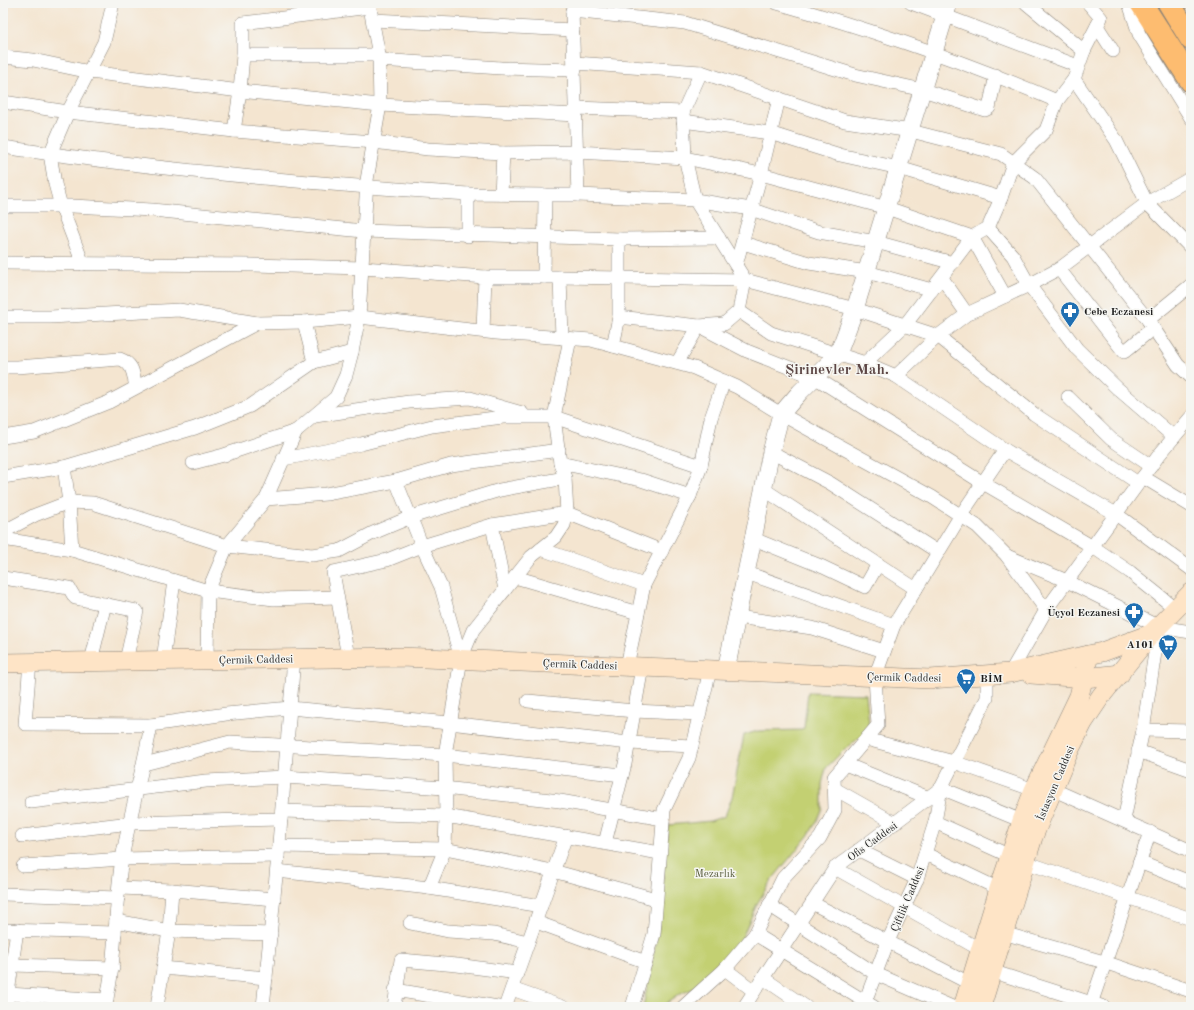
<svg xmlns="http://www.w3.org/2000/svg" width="1194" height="1010" font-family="'Old Standard TT',serif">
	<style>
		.green { fill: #c3d072; stroke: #707647 }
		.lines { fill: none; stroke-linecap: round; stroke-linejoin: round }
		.minor-casing { stroke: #888076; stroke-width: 14 }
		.tertiary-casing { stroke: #888076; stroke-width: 18 }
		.secondary-casing { stroke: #888076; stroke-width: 20 }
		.trunk-casing { stroke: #888076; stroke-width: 24 }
		.minor { stroke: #fff; stroke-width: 13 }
		.tertiary { stroke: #fff; stroke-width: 17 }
		.secondary { stroke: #fee4c6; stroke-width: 19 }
		.trunk { stroke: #fdbc70; stroke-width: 22 }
		.labels { text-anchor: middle; stroke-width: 3; stroke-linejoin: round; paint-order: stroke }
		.poi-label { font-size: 11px; font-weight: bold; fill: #1c1c1c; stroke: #f6f6f2; text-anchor: start }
		.street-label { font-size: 11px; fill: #1c1c1c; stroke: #f6f6f2 }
		.park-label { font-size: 11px; fill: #565b3a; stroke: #f6f6f2 }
		.district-label { font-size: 15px; font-weight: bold; fill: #5c4645; stroke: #f6f6f2 }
	</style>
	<rect width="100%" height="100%" fill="#f6f6f2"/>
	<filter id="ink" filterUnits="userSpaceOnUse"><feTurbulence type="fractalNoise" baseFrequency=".025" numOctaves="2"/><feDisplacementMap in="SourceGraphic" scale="8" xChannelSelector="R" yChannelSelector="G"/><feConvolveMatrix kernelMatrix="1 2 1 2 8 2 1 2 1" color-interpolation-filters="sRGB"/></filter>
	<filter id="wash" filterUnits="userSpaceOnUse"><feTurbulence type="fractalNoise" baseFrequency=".012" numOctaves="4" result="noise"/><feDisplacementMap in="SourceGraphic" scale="16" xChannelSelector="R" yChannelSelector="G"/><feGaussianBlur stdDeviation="0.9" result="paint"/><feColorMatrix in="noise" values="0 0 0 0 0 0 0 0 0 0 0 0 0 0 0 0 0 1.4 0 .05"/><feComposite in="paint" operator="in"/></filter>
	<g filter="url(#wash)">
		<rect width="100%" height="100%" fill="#f4e5d0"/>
		<path class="green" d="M808 692 866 694 869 724 864 734 844 750 826 768 822 784V810L817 821 808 836 770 882 757 904 741 940 698 987 680 994 661 1007H643L658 931 668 825 710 821 725 816 732 797 744 735 758 731 802 730 804 728Z"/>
	</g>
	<g filter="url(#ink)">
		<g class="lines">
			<defs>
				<g id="minor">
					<path d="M574 3 572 11 578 195 695 200 745 280 739 311 724 324 699 326 677 363"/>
					<path d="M777 3C873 30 966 62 1057 101"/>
					<path d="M911 3 1078 66"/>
					<path d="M1026 3 1084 51"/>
					<path d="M1088 3 1101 18 1084 51 1074 79 1116 140 1147 203 1191 248"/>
					<path d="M1129 3 1139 34 1191 118"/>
					<path d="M572 11 685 23 855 75 923 90 985 110 989 108 996 75"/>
					<path d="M373 20 573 30"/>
					<path d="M1097 26 1113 51"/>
					<path d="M243 55V23L370 7"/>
					<path d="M3 57 33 60 90 72 240 91 243 55H379"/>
					<path d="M379 60 501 68 575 70"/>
					<path d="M575 63 701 72 845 121 911 131 1001 154 1035 178 1148 320 1178 365 1191 377"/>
					<path d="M3 102 68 112 234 131 374 142 428 149 503 153 577 152 685 158 761 174 887 208 972 237 1005 296"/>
					<path d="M576 108 683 112 701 72"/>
					<path d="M683 112 685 158 695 200 751 209 819 232 876 242 953 263"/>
					<path d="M683 121 770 133 840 155 899 168 1001 198"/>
					<path d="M234 131 240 91 380 105 576 115"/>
					<path d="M3 147C157 170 313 184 468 194"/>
					<path d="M501 194 503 153"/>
					<path d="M545 195H578"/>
					<path d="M3 206H72L152 210 363 231 619 239"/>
					<path d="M988 228 1013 256 1029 285 967 314 938 336 1034 414 1138 483"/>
					<path d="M468 236V194L545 195 544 277"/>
					<path d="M743 243 809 263 867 272 932 290"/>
					<path d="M3 263 253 265 363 268 485 277 483 331"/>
					<path d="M83 264 61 206 55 184 50 154 68 112 104 42 113 3"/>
					<path d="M736 265 761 174 779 98"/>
					<path d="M1059 269 1124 352 1153 328"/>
					<path d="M485 277H560L562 338"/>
					<path d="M560 277 745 280 855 309 938 336 896 376 865 363"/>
					<path d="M942 278 967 314"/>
					<path d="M739 311 771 333 865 363 905 325 972 237 988 228 1001 198 1013 163 1046 130 1057 101 1074 79"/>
					<path d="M3 317H50L179 310 257 323"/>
					<path d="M619 317V239L719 238"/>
					<path d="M1148 320 1191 285"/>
					<path d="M304 322 314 362"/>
					<path d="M613 346 619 317 699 326 747 351 816 378 983 483 1093 547 1130 572 1176 609"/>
					<path d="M3 367H17L120 359C134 364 133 375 136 387"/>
					<path d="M896 376 1005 450 1116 514 1191 569"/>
					<path d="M1068 397 1111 439 1151 466"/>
					<path d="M315 416 409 402 470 398 522 413"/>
					<path d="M3 437 34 432 109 402 257 323 304 322 359 317 496 333 591 340 694 368 737 387 781 414 932 497 977 526 1006 555 1046 610"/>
					<path d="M1174 437 1117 388 1077 349 1029 285 1059 269 1147 203 1191 178"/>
					<path d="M771 452 830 483 938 552"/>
					<path d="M283 459 361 444 432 426 503 417H554L701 466 711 418 724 381"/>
					<path d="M193 463 224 455 296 431"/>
					<path d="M560 463 641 480 690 496 701 466"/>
					<path d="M3 477 64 467 195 428 250 406 314 362 352 352"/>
					<path d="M1143 477 1191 506"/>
					<path d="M765 490 916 589"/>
					<path d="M266 499 326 494 396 481 451 465 559 450"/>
					<path d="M492 525 505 590"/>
					<path d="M3 532 35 515 69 502 93 503 227 546 312 555 339 551 373 533 411 517 500 490 565 478"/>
					<path d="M3 539 72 550 69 502 64 467"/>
					<path d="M754 539 823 567 865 587 878 564"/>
					<path d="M541 549 644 585"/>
					<path d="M72 550 208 591 274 599 337 597"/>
					<path d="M1007 556 1067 581 1159 627 1191 632"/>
					<path d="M747 573 894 625"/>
					<path d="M515 577 638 613"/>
					<path d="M3 578 69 588 75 598 137 611 126 661"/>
					<path d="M737 617 812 628 884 651"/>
					<path d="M348 657 333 572 387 560 422 546 396 481"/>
					<path d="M461 659 441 587 422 546 492 525 567 513 662 551"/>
					<path d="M163 660 174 581"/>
					<path d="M207 660 208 591 227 546 266 499 296 431 336 397 346 375 352 352 359 317 367 180 380 105 379 55 369 3"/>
					<path d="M91 661 105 604"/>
					<path d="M30 662 25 724 151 725 226 714 290 708 449 723 629 743 692 746"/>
					<path d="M627 666 644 585 690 496"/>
					<path d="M1010 673 1046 610 1159 455 1191 417"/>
					<path d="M528 701 634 711 699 714"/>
					<path d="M1143 730 1191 731"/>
					<path d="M866 739 954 762 1034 790"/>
					<path d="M1138 751 1191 770"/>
					<path d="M144 764 230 742 445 755 622 775"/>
					<path d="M845 764 929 798"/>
					<path d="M835 789 895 823"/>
					<path d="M1052 789 1191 851"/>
					<path d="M31 802 206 781 285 777 444 788 560 801 663 819"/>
					<path d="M282 811 446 816 445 755 461 659 473 630 531 557 556 537 564 525 567 513 565 478 560 463 554 417 570 339"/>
					<path d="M1124 820 1143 730 1159 627"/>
					<path d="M935 822 1010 856"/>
					<path d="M22 836 130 823 281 819"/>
					<path d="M605 843 625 764 642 667"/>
					<path d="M279 846 445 849 553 871 656 899"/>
					<path d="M859 850 917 879"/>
					<path d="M926 854 999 889"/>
					<path d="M1025 862 1191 919"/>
					<path d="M1139 862 1190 882"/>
					<path d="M23 866 122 859 278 856"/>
					<path d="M835 868 981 950"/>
					<path d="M277 871 429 888 541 906"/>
					<path d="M119 888 172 890 274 899"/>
					<path d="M429 888 445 849 446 816 660 853"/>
					<path d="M3 894 118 898"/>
					<path d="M812 903 971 984"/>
					<path d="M769 905 876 974 952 1007"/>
					<path d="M116 921 169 931 271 934"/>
					<path d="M536 922 646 962"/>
					<path d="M410 923 448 931 494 934 528 942"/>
					<path d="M3 930 115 933"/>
					<path d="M1003 933 1104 962 1191 991"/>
					<path d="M755 934 874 1007"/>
					<path d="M12 965 113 968"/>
					<path d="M163 968 266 978"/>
					<path d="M725 969 754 991"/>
					<path d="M991 971 1104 1007"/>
					<path d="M763 978 806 1007"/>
					<path d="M512 989 563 1007"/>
					<path d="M395 990 498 1007"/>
					<path d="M8 994 107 1000"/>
					<path d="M6 1007 17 930"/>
					<path d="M105 1007C117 958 114 908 122 859 130 814 143 770 151 725"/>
					<path d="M157 1007 169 931 172 890"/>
					<path d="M263 1007 278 856 294 658"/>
					<path d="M394 1007 401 960 457 965 517 973"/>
					<path d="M505 1007 566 836"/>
					<path d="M632 1007 654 934 664 810 689 758 710 670"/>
					<path d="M683 1007 725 969 755 934 783 878 820 838 835 810 834 777 878 725 875 677 894 625 961 515 1005 450"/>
					<path d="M744 1007 835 868 941 788 987 698V675"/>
					<path d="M863 1007 888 941 917 879 935 822 941 788 1022 821"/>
					<path d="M1090 1007 1150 832"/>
				</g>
				<path id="tertiary" d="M726 670 771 452 781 414 800 392 838 354 855 309 949 3"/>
				<g id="secondary">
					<path d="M3 663 401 657 930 679 1010 673 1102 652 1151 634"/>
					<path d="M1031 674 1085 678 1120 674"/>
					<path d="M963 1007 999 889 1022 821 1034 790 1079 696 1089 655"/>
					<path d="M981 1007 1033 837 1069 751 1083 723 1101 696 1151 634 1191 593"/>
				</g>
				<g id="trunk">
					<path d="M1141 3 1191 81"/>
					<path d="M1169 3 1191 39"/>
				</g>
			</defs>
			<use href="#minor" class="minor-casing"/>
			<use href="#tertiary" class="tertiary-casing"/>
			<use href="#secondary" class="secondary-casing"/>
			<use href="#trunk" class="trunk-casing"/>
			<use href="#minor" class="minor"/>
			<use href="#tertiary" class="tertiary"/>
			<use href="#secondary" class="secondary"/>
			<use href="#trunk" class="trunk"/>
		</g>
	</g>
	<defs>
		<symbol id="pharmacy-pin" viewBox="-11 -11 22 30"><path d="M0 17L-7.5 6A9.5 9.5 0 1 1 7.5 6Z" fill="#1f6fb2" stroke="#f6f6f2"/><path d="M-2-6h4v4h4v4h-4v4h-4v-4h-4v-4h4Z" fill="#fff"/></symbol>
		<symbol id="supermarket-pin" viewBox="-11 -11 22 30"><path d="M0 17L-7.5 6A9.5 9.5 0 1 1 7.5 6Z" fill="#1f6fb2" stroke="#f6f6f2"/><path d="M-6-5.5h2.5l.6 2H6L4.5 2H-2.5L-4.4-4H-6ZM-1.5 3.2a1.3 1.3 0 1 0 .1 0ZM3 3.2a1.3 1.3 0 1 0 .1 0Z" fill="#fff"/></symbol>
	</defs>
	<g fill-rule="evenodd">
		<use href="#pharmacy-pin" x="1059" y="300" width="22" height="30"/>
		<use href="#pharmacy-pin" x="1123" y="601" width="22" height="30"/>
		<use href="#supermarket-pin" x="1157" y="633" width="22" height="30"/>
		<use href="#supermarket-pin" x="955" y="667" width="22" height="30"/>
	</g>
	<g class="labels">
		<g class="poi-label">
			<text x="1084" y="315">Cebe Eczanesi</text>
			<text x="1120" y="616" text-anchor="end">Üçyol Eczanesi</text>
			<text x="1154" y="648" text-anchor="end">A101</text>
			<text x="980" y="682">BİM</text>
		</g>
		<g class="street-label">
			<text transform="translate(256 659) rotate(-1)" y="4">Çermik Caddesi</text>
			<text transform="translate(580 664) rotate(2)" y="4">Çermik Caddesi</text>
			<text transform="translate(904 677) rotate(1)" y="4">Çermik Caddesi</text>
			<text transform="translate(1055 783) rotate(-67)" y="4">İstasyon Caddesi</text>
			<text transform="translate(872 841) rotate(-36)" y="4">Ofis Caddesi</text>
			<text transform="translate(907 899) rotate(-67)" y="4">Çiftlik Caddesi</text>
		</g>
		<g class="park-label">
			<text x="715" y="877">Mezarlık</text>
		</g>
		<g class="district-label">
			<text x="837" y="374">Şirinevler Mah.</text>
		</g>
	</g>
	<rect width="1194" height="1010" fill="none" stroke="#f6f6f2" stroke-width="16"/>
</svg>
